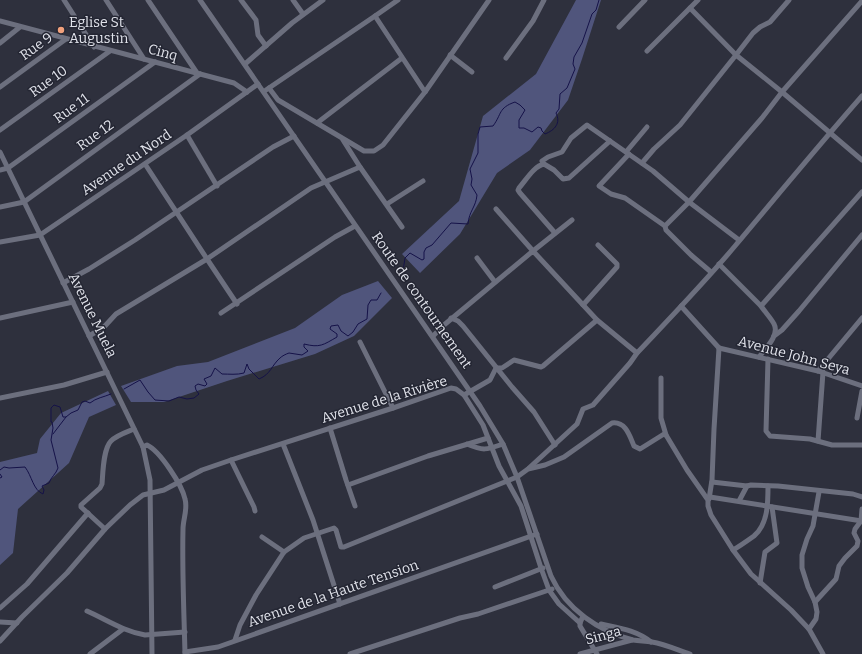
<svg xmlns="http://www.w3.org/2000/svg" width="862" height="654" font-family="Bitter,serif">
	<style>
		.green { fill: #50557c }
		.lines { fill: none; stroke-linecap: round; stroke-linejoin: round }
		.stream { stroke: #151248; stroke-width: 1 }
		.minor { stroke: #6c6f7e; stroke-width: 5 }
		.poi-dot { fill: #f1a17c; stroke: #242633; stroke-width: 1.5 }
		.labels { text-anchor: middle; stroke-width: 3; stroke-linejoin: round; paint-order: stroke }
		.poi-label { font-size: 14px; fill: #e1e3eb; stroke: #242633; text-anchor: start }
		.street-label { font-size: 14px; fill: #e1e3eb; stroke: #242633 }
	</style>
	<rect width="100%" height="100%" fill="#2e303d"/>
	<g class="green">
		<path d="M576 0H601L582 59 568 100 530 150 497 173 460 234 420 273 402 254 459 201 483 116 536 74Z"/>
		<path d="M378 281 392 298 354 336 315 354 227 381 164 402H131L121 386 177 366 208 362 295 328 342 295Z"/>
		<path d="M108 391 116 405 89 417 69 463 18 509 13 553 0 565V462L37 453 40 439 61 413Z"/>
	</g>
	<g class="lines">
		<g class="stream">
			<path d="M403 271 405 258 410 253 422 260 424 259V252L426 248 432 245 451 223 468 224C469 211 476 207 477 195L471 185 472 179 470 169 478 153V134L480 127 493 126C502 114 498 108 515 102L520 105 525 110 519 120V128H524L532 132 538 127 541 128 542 131 545 134C555 130 561 123 556 113L559 109 560 94 567 88 575 69 573 64 574 57 582 43 592 14 596 10 599 0"/>
			<path d="M124 389 140 380 148 392 155 400 169 401 179 397 187 399 194 398 199 394 196 390 195 386 198 384 205 386 207 384 204 379 211 376 215 368 222 374C229 374 237 375 244 373L247 364 249 369 259 379C271 374 271 366 280 358 282 356 286 354 289 353L302 355 308 351 304 347V344C320 348 323 345 337 337V334L330 329 331 326 338 325 341 331 348 336 353 332 358 324 367 319 368 305 371 300H377L381 293"/>
			<path d="M53 434 66 417"/>
			<path d="M0 470 4 467 9 468 25 467C32 476 33 490 43 494L44 490 42 486 49 483C51 477 56 474 58 468L51 440 53 428 52 422H51V408L54 405 60 407 63 417H66L71 413 78 410 82 402 85 401 90 403C96 398 104 397 111 394"/>
			<path d="M0 474 2 477 0 478"/>
		</g>
		<g class="minor">
			<path d="M64 0 94 47"/>
			<path d="M106 0 144 59"/>
			<path d="M148 0 197 73"/>
			<path d="M200 0 480 406 503 444 517 477 551 576C566 609 598 631 633 640 640 641 645 641 652 642 664 644 678 650 690 654"/>
			<path d="M241 0 256 20 258 35 266 46"/>
			<path d="M293 0 303 14"/>
			<path d="M398 0 375 16 425 92"/>
			<path d="M690 8 736 55 753 33 760 27 770 22 789 0"/>
			<path d="M0 21 234 83 247 92"/>
			<path d="M619 27 645 0"/>
			<path d="M0 43 20 27"/>
			<path d="M647 51 698 0"/>
			<path d="M450 55 472 72"/>
			<path d="M506 58 533 21 544 0"/>
			<path d="M245 64 292 23 323 0"/>
			<path d="M0 87 66 39"/>
			<path d="M269 88 278 100 364 151H374L383 145 425 92 489 0"/>
			<path d="M266 90 375 16"/>
			<path d="M317 123 402 58"/>
			<path d="M0 130 110 51"/>
			<path d="M187 135 217 186"/>
			<path d="M343 140 360 167 402 227"/>
			<path d="M0 152 143 447 150 480 152 654"/>
			<path d="M626 152 647 127"/>
			<path d="M629 154 599 186 611 194 625 198 665 226"/>
			<path d="M542 161 548 157 562 152 571 138 587 125 653 171 689 202 739 240"/>
			<path d="M642 163 654 149 680 125 736 55 782 92 862 160"/>
			<path d="M0 170 8 168 155 62"/>
			<path d="M387 204 423 181"/>
			<path d="M0 207 24 202 200 74"/>
			<path d="M496 209 533 251 572 220"/>
			<path d="M555 233 520 193 518 190 519 188C526 180 534 166 544 164L554 170 563 179 569 178 610 141"/>
			<path d="M0 242 40 235 187 135 258 84"/>
			<path d="M477 258 495 282"/>
			<path d="M719 264 761 306"/>
			<path d="M711 272 691 255 666 230 665 226 689 202 762 118 782 92 862 1"/>
			<path d="M63 283 89 269 135 240 273 147 294 136"/>
			<path d="M237 304 207 259 311 188 360 167"/>
			<path d="M583 305 617 267V264L598 245"/>
			<path d="M681 306 719 348"/>
			<path d="M221 313 335 237 355 226"/>
			<path d="M0 318 73 302"/>
			<path d="M451 318 458 321 463 326 512 387 534 412 555 445"/>
			<path d="M89 336 104 327 116 314 207 259 145 164"/>
			<path d="M433 336 444 325 533 251 597 320"/>
			<path d="M774 336 782 330 799 311 862 235"/>
			<path d="M360 342 393 408"/>
			<path d="M719 348 818 371 862 386"/>
			<path d="M759 357C765 349 780 335 774 324 771 318 765 312 761 306L862 192"/>
			<path d="M768 359 766 431 770 436 810 439 832 445H862"/>
			<path d="M818 371 862 318"/>
			<path d="M661 378V418L666 435"/>
			<path d="M464 395 483 425 499 466 521 506 541 568 549 590 559 604 580 623"/>
			<path d="M0 398 64 385 107 372"/>
			<path d="M857 418 862 391"/>
			<path d="M330 428 346 480 355 506"/>
			<path d="M818 441 823 372"/>
			<path d="M283 444 313 520 340 604"/>
			<path d="M467 444C483 451 486 450 503 444"/>
			<path d="M143 447 147 445C160 451 182 485 185 499 188 509 183 519 183 529 182 571 184 612 185 654"/>
			<path d="M231 460 254 507 255 511"/>
			<path d="M529 468 577 424 583 409 593 405 630 363 637 353C670 318 704 283 735 246 777 196 819 145 862 96"/>
			<path d="M712 482 747 486"/>
			<path d="M348 485 428 456 488 438"/>
			<path d="M710 497 862 521"/>
			<path d="M709 499 712 480 714 429 719 348"/>
			<path d="M739 501 747 486 751 485 778 486 853 494 862 497"/>
			<path d="M105 529 81 507V505L100 488 102 484C103 473 103 449 111 441 117 435 127 432 134 429"/>
			<path d="M262 537 284 552"/>
			<path d="M733 550C740 546 747 541 754 536 768 524 768 503 768 486"/>
			<path d="M760 583 765 552 777 543 772 507"/>
			<path d="M495 587 543 568"/>
			<path d="M815 602 836 579 839 566 845 558 857 546 858 541 854 533 855 529 861 521 862 509"/>
			<path d="M0 608 27 584 88 513"/>
			<path d="M87 611C107 620 123 631 145 635L185 632"/>
			<path d="M583 616 580 623V626L597 654"/>
			<path d="M0 622 17 623"/>
			<path d="M601 624C619 628 636 630 651 642"/>
			<path d="M809 629 816 619 817 612 815 602 808 587 802 568V555L807 539 813 526 819 492"/>
			<path d="M235 640 240 625 256 595 284 552 304 538 334 528 336 530 341 547H344L517 477 528 469 545 465 564 457 612 423C626 421 630 437 634 446L640 449 664 434 666 435 687 470 708 500V506L711 515 733 550 751 574 791 610 809 629 823 654"/>
			<path d="M0 641 22 617 67 573 105 529 130 505 143 495 164 490 202 470 231 460 393 408 451 388 456 389 464 395 490 380 496 368H502L514 360 541 367 543 366 597 320 637 353"/>
			<path d="M185 652 218 647 537 534"/>
			<path d="M90 654 123 629"/>
			<path d="M350 654 460 618 478 614 552 589"/>
			<path d="M580 654 632 640"/>
		</g>
	</g>
	<circle class="poi-dot" cx="61" cy="30" r="4"/>
	<g class="labels">
		<g class="poi-label">
			<text x="69" y="27">Eglise St<tspan x="69" dy="16">Augustin</tspan></text>
		</g>
		<g class="street-label">
			<text transform="translate(36 46) rotate(-36)" y="5">Rue 9</text>
			<text transform="translate(163 52) rotate(15)" y="5">Cinq</text>
			<text transform="translate(48 81) rotate(-36)" y="5">Rue 10</text>
			<text transform="translate(71 108) rotate(-36)" y="5">Rue 11</text>
			<text transform="translate(95 135) rotate(-36)" y="5">Rue 12</text>
			<text transform="translate(126 162) rotate(-34)" y="5">Avenue du Nord</text>
			<text transform="translate(422 300) rotate(55)" y="5">Route de contournement</text>
			<text transform="translate(93 315) rotate(64)" y="5">Avenue Muela</text>
			<text transform="translate(794 355) rotate(15)" y="5">Avenue John Seya</text>
			<text transform="translate(384 399) rotate(-17)" y="5">Avenue de la Rivière</text>
			<text transform="translate(333 593) rotate(-19)" y="5">Avenue de la Haute Tension</text>
			<text transform="translate(603 635) rotate(-15)" y="5">Singa</text>
		</g>
	</g>
</svg>
